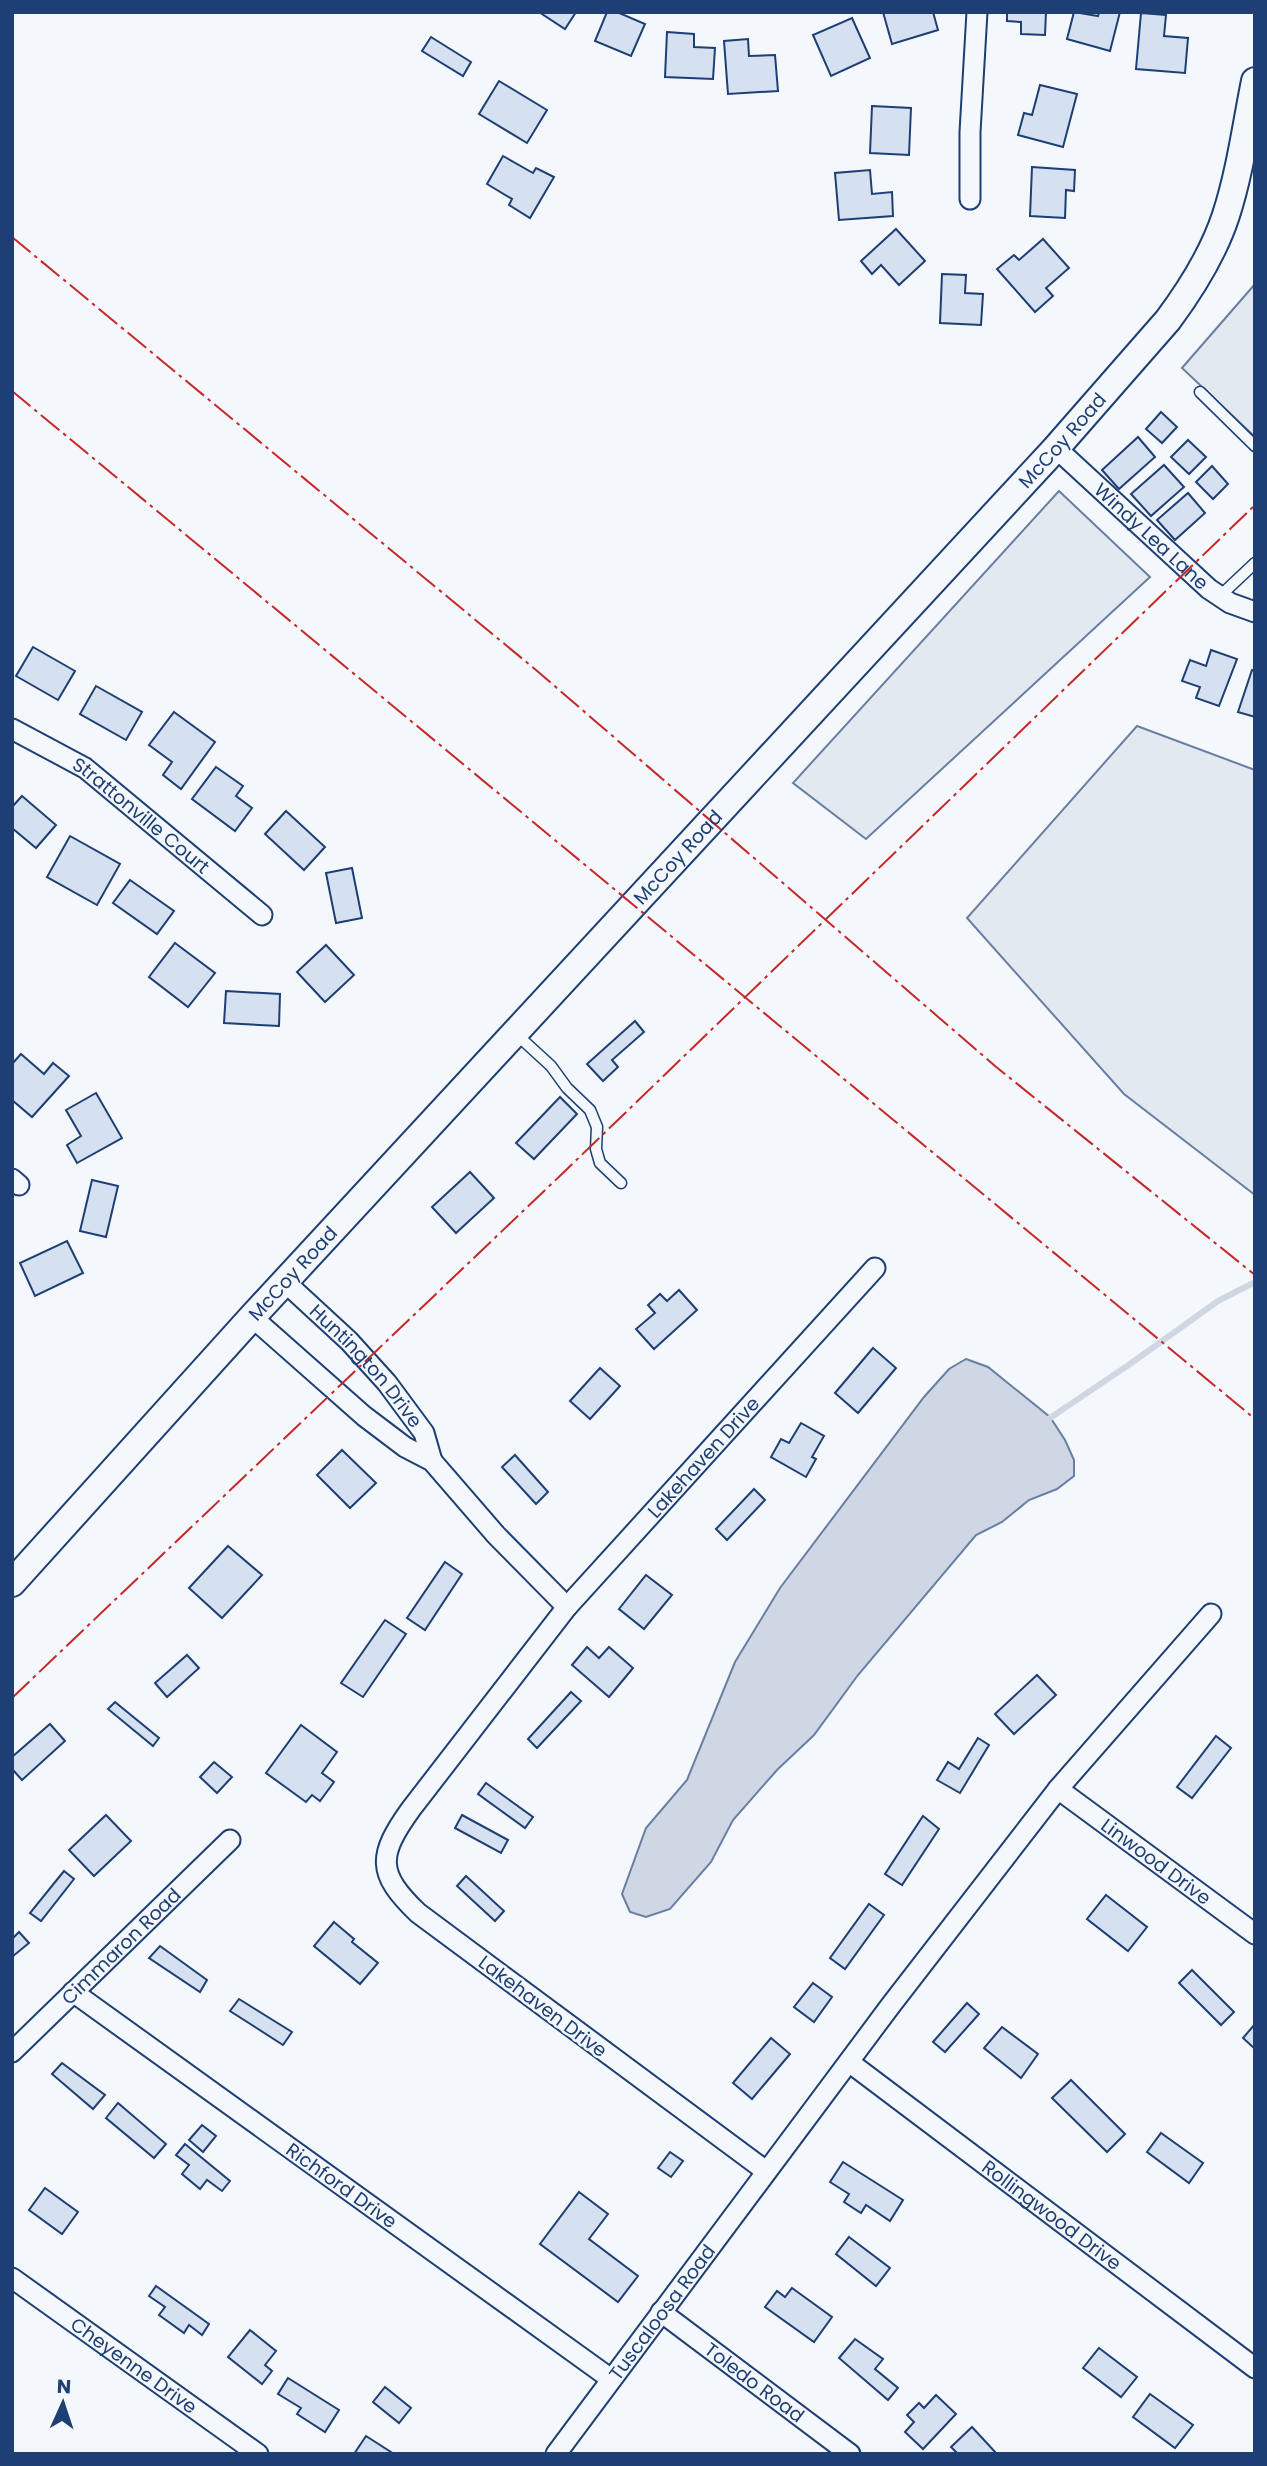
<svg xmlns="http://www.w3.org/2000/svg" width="1267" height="2466" font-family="Poppins,sans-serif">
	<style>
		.green { fill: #e3e9f0; stroke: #687fa3; stroke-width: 2 }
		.water { fill: #cfd7e4; stroke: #687fa3; stroke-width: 2 }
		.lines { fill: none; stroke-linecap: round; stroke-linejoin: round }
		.stream { stroke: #cfd7e4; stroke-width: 6 }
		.building { fill: #d5e0f0; stroke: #1d3f73; stroke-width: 2 }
		.lane-casing { stroke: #1d3f73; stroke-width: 13 }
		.street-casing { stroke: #1d3f73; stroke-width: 23 }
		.secondary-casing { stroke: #1d3f73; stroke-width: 30 }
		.lane { stroke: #f4f7fb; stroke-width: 10 }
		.street { stroke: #f4f7fb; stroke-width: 19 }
		.secondary { stroke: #f4f7fb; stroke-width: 26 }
		.power { stroke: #c62828; stroke-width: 2; stroke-dasharray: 24 5 3.5 5; stroke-linecap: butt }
		.labels { text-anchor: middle; stroke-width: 5; stroke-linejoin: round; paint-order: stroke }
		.street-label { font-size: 19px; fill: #1d3f73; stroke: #f4f7fb }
	</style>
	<rect width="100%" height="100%" fill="#f4f7fb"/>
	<g class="green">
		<path d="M1255 284V437L1182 368Z"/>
		<path d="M1059 491 1150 577 866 839 793 783Z"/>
		<path d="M1137 726 1255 770V1195L1124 1094 967 918Z"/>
	</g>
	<path class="water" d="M966 1359 988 1367 1050 1417 1065 1440 1074 1460V1476L1057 1489 1029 1500 1002 1522 976 1535 858 1675 814 1735 777 1770 733 1820 711 1862 670 1909 646 1917 630 1912 622 1894 646 1828 687 1780 735 1662 780 1588 924 1397 949 1369Z"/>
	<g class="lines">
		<path class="stream" d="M1044 1422 1130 1364 1218 1301 1255 1282"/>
	</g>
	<g class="building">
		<path d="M539 12H576L565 29Z"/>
		<path d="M607 12H617L645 24 631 56 595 41Z"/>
		<path d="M883 12H933L938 30 892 44Z"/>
		<path d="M1007 12H1046L1045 35 1021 34V22L1007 21Z"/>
		<path d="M1074 12 1098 16 1099 12H1120L1110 51 1067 39Z"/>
		<path d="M1141 13 1166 15 1164 36 1188 38 1185 73 1136 69Z"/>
		<path d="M852 18 870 58 831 76 813 35Z"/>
		<path d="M667 32 694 34V47L715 48 713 79 665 77Z"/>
		<path d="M431 37 471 62 463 76 422 51Z"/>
		<path d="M748 39 749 56 775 55 778 91 728 94 724 41Z"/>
		<path d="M499 81 547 110 527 143 479 114Z"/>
		<path d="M1040 85 1077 94 1063 147 1018 135 1024 113 1032 115Z"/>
		<path d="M872 106 911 108 909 155 870 153Z"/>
		<path d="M503 156 533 173 536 168 554 177 530 218 509 205 512 199 487 184Z"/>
		<path d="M1032 167 1075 170 1074 191 1066 190 1065 218 1030 216Z"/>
		<path d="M870 170 872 194 892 192 893 216 839 220 835 173Z"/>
		<path d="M896 229 925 261 899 285 881 265 872 274 861 261Z"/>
		<path d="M1043 239 1069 268 1046 288 1053 296 1035 312 997 269 1014 255 1019 260Z"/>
		<path d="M942 274 966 275 965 293 983 294 981 325 940 323Z"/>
		<path d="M1161 412 1177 427 1162 443 1146 429Z"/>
		<path d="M1138 437 1155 457 1119 489 1102 470Z"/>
		<path d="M1188 440 1206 457 1189 474 1171 457Z"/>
		<path d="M1164 465 1184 487 1151 516 1131 494Z"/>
		<path d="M1212 466 1228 484 1213 499 1196 482Z"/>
		<path d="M1188 493 1205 513 1175 540 1157 520Z"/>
		<path d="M33 647 75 671 58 700 16 676Z"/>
		<path d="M1211 650 1237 659 1219 706 1196 698 1200 687 1182 681 1190 660 1206 666Z"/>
		<path d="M1252 670 1255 671V717L1238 712Z"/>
		<path d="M96 686 142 712 126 740 80 714Z"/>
		<path d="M174 712 215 742 181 789 163 775 172 762 149 745Z"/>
		<path d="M216 767 243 786 236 796 252 808 235 831 192 799Z"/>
		<path d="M22 796 56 825 36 848 12 828V807Z"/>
		<path d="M286 811 325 847 304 870 265 834Z"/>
		<path d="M70 836 120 864 97 905 47 877Z"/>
		<path d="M352 868 362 918 336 923 326 873Z"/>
		<path d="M130 880 174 911 157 934 113 903Z"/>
		<path d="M175 943 215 973 188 1007 149 977Z"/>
		<path d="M326 945 354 975 325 1002 297 972Z"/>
		<path d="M226 991 280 994 279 1026 224 1023Z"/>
		<path d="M635 1021 644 1032 612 1060 618 1067 603 1081 587 1064Z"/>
		<path d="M21 1054 44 1074 53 1063 69 1076 32 1117 12 1100V1064Z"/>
		<path d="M96 1093 122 1138 77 1163 67 1145 81 1136 66 1110Z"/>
		<path d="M560 1097 577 1114 534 1159 516 1143Z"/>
		<path d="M470 1172 494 1198 456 1233 432 1207Z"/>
		<path d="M92 1180 118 1186 106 1237 80 1231Z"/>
		<path d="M67 1241 83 1273 35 1296 20 1263Z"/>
		<path d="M679 1290 697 1310 654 1349 636 1329 655 1313 648 1305 660 1294 667 1301Z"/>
		<path d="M873 1348 896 1368 858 1413 835 1393Z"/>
		<path d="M600 1368 620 1386 590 1419 570 1401Z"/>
		<path d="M801 1423 824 1436 812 1457 816 1459 806 1477 771 1457 781 1439 789 1443Z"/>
		<path d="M342 1450 376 1483 350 1508 317 1475Z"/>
		<path d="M515 1455 548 1492 536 1504 502 1467Z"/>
		<path d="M754 1489 765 1500 727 1540 716 1529Z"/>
		<path d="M228 1546 262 1575 222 1618 189 1588Z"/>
		<path d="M445 1562 462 1574 425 1630 407 1618Z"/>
		<path d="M646 1575 672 1595 644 1629 619 1609Z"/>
		<path d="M385 1620 406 1634 363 1697 341 1683Z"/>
		<path d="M587 1647 599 1658 609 1647 633 1668 609 1697 572 1665Z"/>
		<path d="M187 1655 199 1668 167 1697 155 1683Z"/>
		<path d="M1037 1675 1056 1695 1014 1734 995 1714Z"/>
		<path d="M571 1692 581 1701 537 1748 528 1739Z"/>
		<path d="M115 1702 159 1738 153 1746 108 1709Z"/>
		<path d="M50 1724 65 1741 22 1780 12 1769V1757Z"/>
		<path d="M301 1725 337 1752 322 1773 334 1782 320 1801 312 1795 306 1802 266 1773Z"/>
		<path d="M1216 1736 1231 1748 1192 1798 1177 1787Z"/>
		<path d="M978 1738 989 1745 960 1793 937 1780 948 1762 959 1769Z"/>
		<path d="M214 1762 232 1777 217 1793 200 1777Z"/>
		<path d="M486 1783 533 1817 525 1828 478 1794Z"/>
		<path d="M106 1815 131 1841 94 1876 69 1850Z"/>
		<path d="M462 1815 508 1840 501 1853 455 1828Z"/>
		<path d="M923 1816 939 1829 902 1885 885 1874Z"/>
		<path d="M64 1871 74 1879 41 1921 30 1913Z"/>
		<path d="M466 1876 504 1911 495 1921 457 1886Z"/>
		<path d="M1106 1895 1147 1927 1128 1951 1087 1919Z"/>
		<path d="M869 1904 884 1915 845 1969 830 1958Z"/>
		<path d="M334 1922 354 1939 352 1942 378 1963 360 1984 314 1946Z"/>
		<path d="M19 1932 29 1943 12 1957V1939Z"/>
		<path d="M160 1946 207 1980 200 1992 149 1958Z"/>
		<path d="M1192 1970 1234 2012 1221 2025 1179 1983Z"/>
		<path d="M813 1983 832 1997 814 2022 794 2007Z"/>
		<path d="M239 1999 292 2032 283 2045 230 2011Z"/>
		<path d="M967 2003 979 2014 945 2052 933 2042Z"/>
		<path d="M1255 2024V2049L1243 2038Z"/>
		<path d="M1002 2027 1038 2054 1021 2078 984 2048Z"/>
		<path d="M771 2038 790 2054 752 2099 733 2083Z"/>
		<path d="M62 2063 105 2095 93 2109 52 2074Z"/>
		<path d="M1071 2080 1125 2134 1107 2152 1052 2098Z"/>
		<path d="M118 2103 166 2144 154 2158 106 2118Z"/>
		<path d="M202 2125 216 2136 203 2152 189 2140Z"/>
		<path d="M1161 2133 1203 2163 1189 2183 1147 2152Z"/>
		<path d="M185 2144 230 2181 222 2191 207 2180 200 2189 182 2174 189 2165 176 2155Z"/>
		<path d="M670 2152 683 2161 671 2177 658 2168Z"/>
		<path d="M843 2162 903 2200 890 2221 866 2205 861 2213 844 2202 849 2194 830 2182Z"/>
		<path d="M45 2188 78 2212 62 2234 29 2210Z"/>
		<path d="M579 2192 608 2214 589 2239 638 2276 618 2302 540 2244Z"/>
		<path d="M849 2237 890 2268 876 2286 836 2254Z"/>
		<path d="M156 2286 209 2324 202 2335 189 2325 184 2333 159 2315 165 2307 149 2296Z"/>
		<path d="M792 2288 832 2317 814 2342 765 2307 777 2291 785 2297Z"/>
		<path d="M250 2330 276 2351 265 2365 272 2371 262 2384 228 2357Z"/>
		<path d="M855 2339 883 2359 875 2369 898 2388 888 2400 839 2358Z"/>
		<path d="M1099 2348 1137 2377 1121 2397 1083 2368Z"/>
		<path d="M288 2378 339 2410 325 2432 297 2414 301 2408 278 2394Z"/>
		<path d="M385 2387 411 2408 399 2423 373 2402Z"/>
		<path d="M1150 2394 1193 2425 1175 2448 1133 2417Z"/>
		<path d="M936 2395 956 2414 923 2449 905 2432 914 2422 907 2415 919 2403 924 2408Z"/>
		<path d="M972 2427 997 2454H958L951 2447Z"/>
		<path d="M366 2436 394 2454H354Z"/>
	</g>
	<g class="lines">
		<defs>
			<g id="lane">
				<path d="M1200 392 1255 446"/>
				<path d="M1220 596 1255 563"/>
				<path d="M515 1033 551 1066 567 1088 590 1110 597 1127 596 1149 600 1163 621 1183"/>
			</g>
			<g id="street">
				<path d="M970 199V132L977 12"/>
				<path id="s1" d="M1056 448 1209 589 1230 603 1255 612"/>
				<path id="s2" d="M12 729 85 768 262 915"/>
				<path d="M12 1179 19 1185"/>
				<path id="s3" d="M285 1282 349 1341 387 1383 424 1433 432 1461"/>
				<path d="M252 1317 364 1416 405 1447 432 1461 496 1535 567 1607"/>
				<path id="s4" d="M1058 1789 1255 1934"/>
				<path id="s5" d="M73 1992 611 2379"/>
				<path id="s6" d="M12 2052 230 1840"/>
				<path id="s7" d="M849 2062 1255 2368"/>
				<path id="s8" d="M766 2171 418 1913C376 1873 378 1855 411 1809L567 1607 875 1268"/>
				<path id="s9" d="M12 2278 258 2454"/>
				<path id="s10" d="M661 2312 850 2454"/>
				<path id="s11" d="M556 2454 891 2005 1058 1789 1211 1614"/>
			</g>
			<g id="secondary">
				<path id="s12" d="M12 1583 252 1317 1056 448 1168 320C1191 289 1214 252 1226 215 1240 172 1246 126 1255 81"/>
			</g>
		</defs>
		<use href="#lane" class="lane-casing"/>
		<use href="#street" class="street-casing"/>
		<use href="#secondary" class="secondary-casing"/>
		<use href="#lane" class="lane"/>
		<use href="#street" class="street"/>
		<use href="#secondary" class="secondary"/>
		<g class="power">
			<path d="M12 237 536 670 995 1066 1255 1275"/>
			<path d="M12 391 1255 1419"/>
			<path d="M12 1698 564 1172 1255 505"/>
		</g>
	</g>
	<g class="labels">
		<g class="street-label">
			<text dy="7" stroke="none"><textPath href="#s12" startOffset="1552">McCoy Road</textPath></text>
			<text dy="7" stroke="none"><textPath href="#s1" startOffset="130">Windy Lea Lane</textPath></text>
			<text dy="7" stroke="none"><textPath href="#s2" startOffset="156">Strattonville Court</textPath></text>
			<text dy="7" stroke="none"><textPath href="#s12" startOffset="985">McCoy Road</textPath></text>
			<text dy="7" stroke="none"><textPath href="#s12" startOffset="418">McCoy Road</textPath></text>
			<text dy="7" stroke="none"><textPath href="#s3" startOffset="117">Huntington Drive</textPath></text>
			<text dy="7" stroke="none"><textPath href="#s8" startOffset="1012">Lakehaven Drive</textPath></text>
			<text dy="7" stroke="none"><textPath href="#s4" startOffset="122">Linwood Drive</textPath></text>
			<text dy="7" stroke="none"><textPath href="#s6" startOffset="152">Cimmaron Road</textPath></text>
			<text transform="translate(543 2006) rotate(37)" y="7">Lakehaven Drive</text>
			<text dy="7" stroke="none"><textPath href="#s5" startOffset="331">Richford Drive</textPath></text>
			<text dy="7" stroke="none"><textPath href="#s7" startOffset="254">Rollingwood Drive</textPath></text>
			<text dy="7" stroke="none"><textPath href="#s11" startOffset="177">Tuscaloosa Road</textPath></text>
			<text dy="7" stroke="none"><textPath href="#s9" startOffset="150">Cheyenne Drive</textPath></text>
			<text dy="7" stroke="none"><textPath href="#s10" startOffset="117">Toledo Road</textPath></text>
		</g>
	</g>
	<rect width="1267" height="2466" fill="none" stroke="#1d3f73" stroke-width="28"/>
	<g transform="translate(63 2403) rotate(3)" stroke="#f4f7fb" stroke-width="5" paint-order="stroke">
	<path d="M0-5L12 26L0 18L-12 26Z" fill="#1d3f73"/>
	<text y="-10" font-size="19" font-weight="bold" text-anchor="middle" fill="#1d3f73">N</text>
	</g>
</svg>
